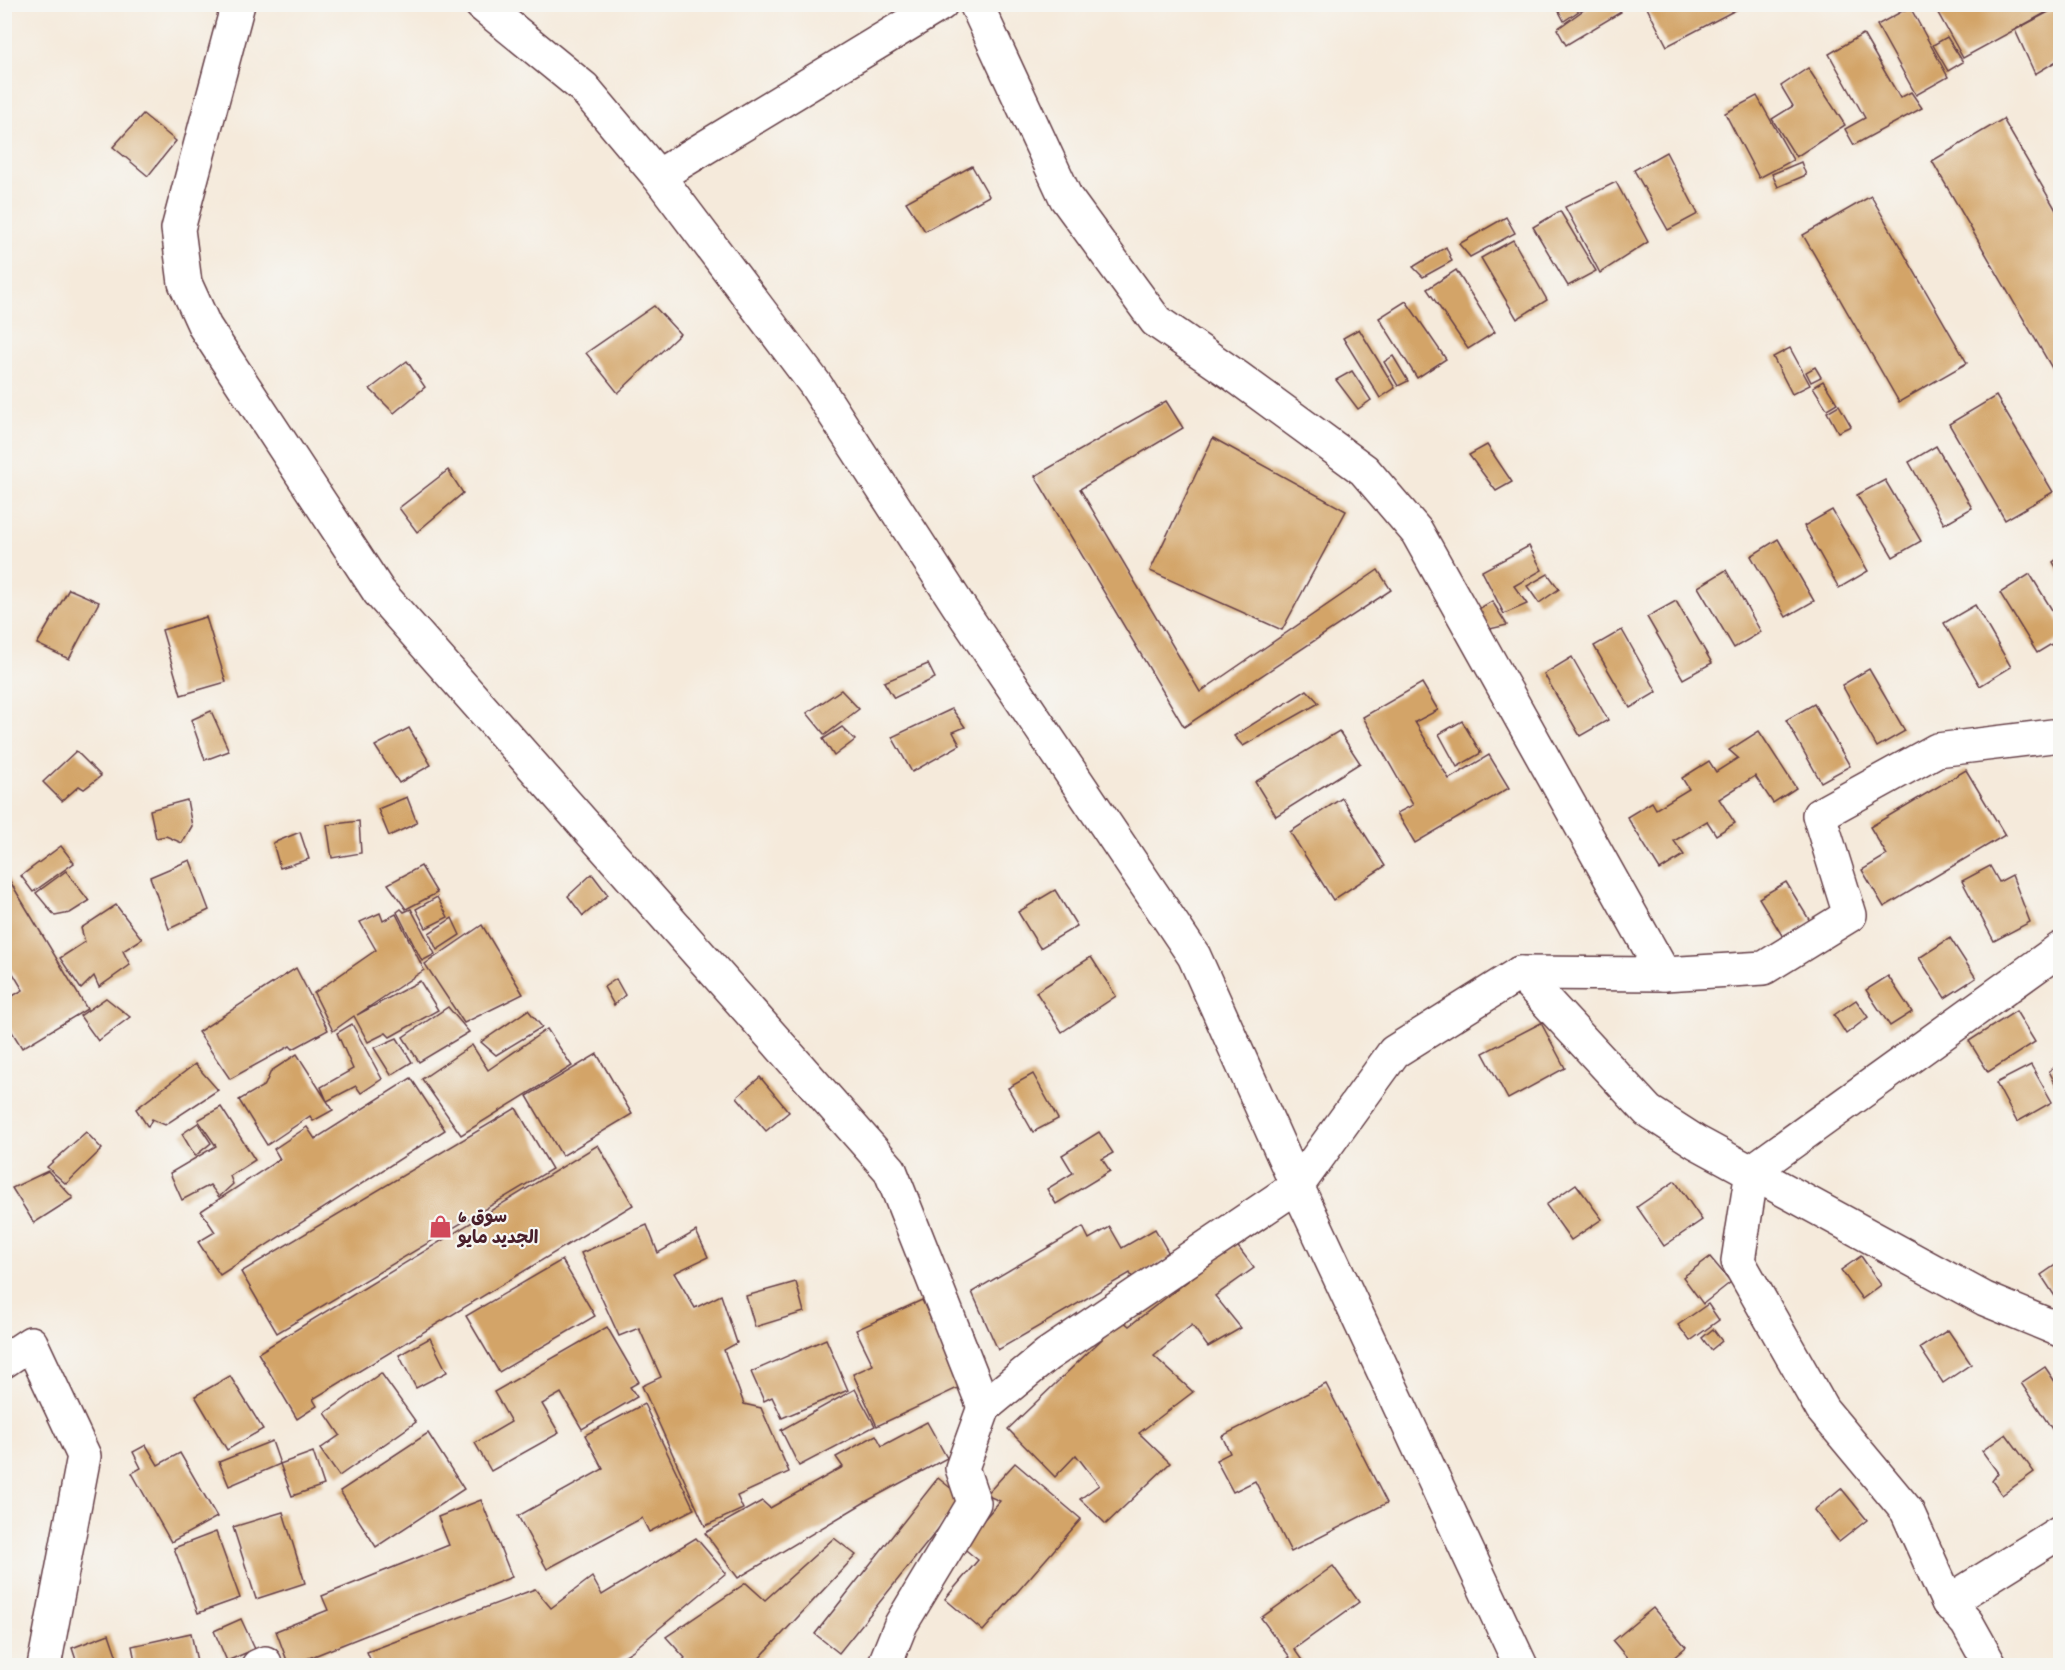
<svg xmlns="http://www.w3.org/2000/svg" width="2065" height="1670" font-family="Dekko,'Playpen Sans Arabic',sans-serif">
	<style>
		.building { fill: #d3a467 }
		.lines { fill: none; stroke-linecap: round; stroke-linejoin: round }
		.street-casing { stroke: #643d45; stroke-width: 36 }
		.street { stroke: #fff; stroke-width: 33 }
		.labels { text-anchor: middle; stroke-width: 4.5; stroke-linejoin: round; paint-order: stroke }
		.poi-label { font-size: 18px; font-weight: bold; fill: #4a1f2b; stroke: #f6f6f2; text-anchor: start }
	</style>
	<rect width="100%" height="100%" fill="#f6f6f2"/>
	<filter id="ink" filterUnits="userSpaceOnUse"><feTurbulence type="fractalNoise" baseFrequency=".0167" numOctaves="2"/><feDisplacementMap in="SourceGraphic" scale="12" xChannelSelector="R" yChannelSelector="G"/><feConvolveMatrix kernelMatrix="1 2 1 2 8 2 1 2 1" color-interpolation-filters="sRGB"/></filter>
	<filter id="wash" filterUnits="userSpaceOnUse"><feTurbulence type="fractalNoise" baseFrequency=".008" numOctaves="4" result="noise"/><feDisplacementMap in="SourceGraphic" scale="24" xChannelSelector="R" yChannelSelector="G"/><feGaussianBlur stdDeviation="1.35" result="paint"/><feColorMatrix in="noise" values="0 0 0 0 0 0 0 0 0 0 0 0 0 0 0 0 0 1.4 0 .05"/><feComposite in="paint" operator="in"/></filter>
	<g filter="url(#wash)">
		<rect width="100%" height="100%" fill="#f5eadb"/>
		<g id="blocks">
			<g class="building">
				<path d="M1555 4H1589L1564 21Z"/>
				<path d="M1592 4H1617L1621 12 1566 45 1557 29Z"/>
				<path d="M1645 4H1747L1667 46Z"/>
				<path d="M1933 4H2043L2047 12 1963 58Z"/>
				<path d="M1910 7 1948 77 1916 95 1877 25Z"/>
				<path d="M2056 8 2060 17V59L2035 74 2015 30Z"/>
				<path d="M1863 34 1900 98 1911 92 1922 108 1854 145 1845 129 1865 118 1829 54Z"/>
				<path d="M1947 37 1963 62 1948 71 1933 45Z"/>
				<path d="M1808 68 1845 125 1796 157 1772 119 1793 106 1781 86Z"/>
				<path d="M1757 96 1793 160 1759 178 1725 113Z"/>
				<path d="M143 114 176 141 148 176 113 147Z"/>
				<path d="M2003 119 2060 217V382L1932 161Z"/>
				<path d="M1666 152 1698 214 1668 230 1634 170Z"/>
				<path d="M1801 162 1806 175 1778 187 1772 174Z"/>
				<path d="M972 166 989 196 925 231 906 202Z"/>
				<path d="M1616 182 1648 242 1600 273 1565 207Z"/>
				<path d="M1871 196 1967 363 1899 402 1803 235Z"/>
				<path d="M1560 211 1596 271 1568 286 1533 227Z"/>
				<path d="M1506 217 1515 233 1470 257 1459 244Z"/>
				<path d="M1513 240 1547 300 1517 319 1481 258Z"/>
				<path d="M1446 247 1452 261 1423 277 1413 267Z"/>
				<path d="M1456 270 1495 332 1468 349 1427 289Z"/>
				<path d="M1406 301 1446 359 1417 378 1379 318Z"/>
				<path d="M654 306 680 334 618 393 586 353Z"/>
				<path d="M1359 329 1395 388 1380 398 1343 338Z"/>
				<path d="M1790 348 1810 385 1792 394 1773 357Z"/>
				<path d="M1393 356 1408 381 1398 386 1384 362Z"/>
				<path d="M407 361 425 387 394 413 370 389Z"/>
				<path d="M1815 367 1821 377 1811 382 1806 372Z"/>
				<path d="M1352 371 1371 400 1358 409 1336 380Z"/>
				<path d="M1823 381 1837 403 1827 409 1813 387Z"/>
				<path d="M1996 396 2053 492 2005 520 1949 424Z"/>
				<path d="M1166 401 1183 428 1080 489 1200 692 1378 570 1391 590 1184 727 1035 476Z"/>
				<path d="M1839 405 1851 426 1838 432 1827 412Z"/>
				<path d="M1213 438 1346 511 1282 630 1150 571Z"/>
				<path d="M1487 445 1512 482 1496 491 1469 455Z"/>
				<path d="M1936 446 1972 508 1944 524 1909 462Z"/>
				<path d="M448 470 463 493 417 532 399 508Z"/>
				<path d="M1885 480 1921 541 1893 557 1857 495Z"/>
				<path d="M1832 510 1868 571 1839 588 1804 526Z"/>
				<path d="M1778 539 1814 601 1786 617 1751 556Z"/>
				<path d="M1529 546 1542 570 1514 586 1527 604 1504 614 1482 571Z"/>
				<path d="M2060 557V574L2053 562Z"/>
				<path d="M1726 570 1761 632 1734 648 1698 587Z"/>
				<path d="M1548 574 1559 589 1539 603 1527 586Z"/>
				<path d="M2030 574 2060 623V639L2037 653 2000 593Z"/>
				<path d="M69 589 99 602 69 659 37 644Z"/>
				<path d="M1492 601 1507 625 1490 629 1477 610Z"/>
				<path d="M1676 601 1712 663 1683 679 1647 617Z"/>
				<path d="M1975 605 2011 667 1980 686 1944 623Z"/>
				<path d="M206 617 226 682 181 695 162 630Z"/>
				<path d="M1622 630 1657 692 1630 708 1594 646Z"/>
				<path d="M1572 657 1608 720 1580 736 1544 674Z"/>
				<path d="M928 664 935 678 894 698 884 682Z"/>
				<path d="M1869 669 1905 731 1877 747 1842 685Z"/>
				<path d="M1422 683 1438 710 1415 722 1449 779 1489 755 1509 788 1415 843 1397 813 1413 805 1363 717Z"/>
				<path d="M841 690 859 709 825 735 807 713Z"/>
				<path d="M1307 690 1319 703 1243 746 1234 736Z"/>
				<path d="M1814 704 1850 766 1821 782 1786 720Z"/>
				<path d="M952 709 965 727 953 732 960 745 912 772 892 737Z"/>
				<path d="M211 711 229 751 205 760 191 720Z"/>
				<path d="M1462 721 1481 753 1457 767 1439 734Z"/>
				<path d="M842 727 855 740 834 756 823 739Z"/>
				<path d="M409 728 431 765 399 783 375 746Z"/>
				<path d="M1339 731 1360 763 1276 816 1255 782Z"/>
				<path d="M1759 731 1796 788 1773 803 1755 776 1719 799 1735 823 1716 835 1707 821 1674 841 1684 855 1660 870 1627 817 1652 802 1656 809 1689 789 1682 778 1709 761 1716 772 1738 758 1729 750Z"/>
				<path d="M76 751 101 776 84 789 79 786 62 801 43 782Z"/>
				<path d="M1966 770 2005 835 1884 907 1862 870 1887 855 1870 827Z"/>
				<path d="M407 797 417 823 389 836 378 809Z"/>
				<path d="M1342 798 1385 866 1333 900 1290 832Z"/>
				<path d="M187 800 192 826 182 843 166 836 156 838 150 810Z"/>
				<path d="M359 821 361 853 332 858 327 825Z"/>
				<path d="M300 832 309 859 280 868 273 843Z"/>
				<path d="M61 846 74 863 33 892 21 876Z"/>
				<path d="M190 860 209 910 169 929 150 877Z"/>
				<path d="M421 866 437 893 406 909 388 884Z"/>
				<path d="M1990 866 1999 882 2012 875 2030 922 1994 941 1962 881Z"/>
				<path d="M66 871 89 901 70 913 55 916 36 893Z"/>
				<path d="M5 873 87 1009 22 1048 4 1019V1001L23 990 5 960Z"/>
				<path d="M592 874 608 895 583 916 568 896Z"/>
				<path d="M1786 882 1810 921 1783 937 1759 898Z"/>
				<path d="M1055 890 1077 926 1040 948 1018 912Z"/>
				<path d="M437 897 448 917 426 928 416 909Z"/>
				<path d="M116 905 142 939 123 951 130 965 99 987 94 976 81 989 60 958 85 942 81 928Z"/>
				<path d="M401 909 404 912 411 909 435 954 422 961 397 912Z"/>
				<path d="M380 913 383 921 396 914 424 970 357 1015 420 981 438 1010 390 1037 386 1033 368 1042 354 1016 333 1031 314 993 376 950 360 922Z"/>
				<path d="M452 918 460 935 437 950 429 933Z"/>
				<path d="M482 925 523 994 464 1023 425 964Z"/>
				<path d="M1950 938 1976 978 1945 998 1919 958Z"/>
				<path d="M1091 957 1116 996 1062 1032 1036 992Z"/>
				<path d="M296 968 328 1030 293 1049 290 1046 230 1079 198 1032Z"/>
				<path d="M1888 976 1912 1012 1890 1026 1866 990Z"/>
				<path d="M616 979 625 995 614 1005 604 987Z"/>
				<path d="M106 998 130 1017 98 1041 80 1016Z"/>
				<path d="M1856 1000 1868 1017 1846 1034 1834 1015Z"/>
				<path d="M448 1007 469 1032 419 1062 403 1037Z"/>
				<path d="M528 1010 542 1027 496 1055 481 1042Z"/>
				<path d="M2016 1011 2035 1042 1988 1072 1969 1041Z"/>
				<path d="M1541 1023 1565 1068 1508 1099 1483 1053Z"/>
				<path d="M352 1024 382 1079 361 1093 356 1086 327 1101 333 1110 313 1121 310 1116 267 1145 239 1100 265 1085 271 1071 297 1054 327 1101 321 1087 353 1069 337 1033Z"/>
				<path d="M547 1029 572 1066 461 1135 422 1079 472 1045 488 1070Z"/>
				<path d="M397 1038 412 1062 391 1075 374 1048Z"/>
				<path d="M597 1054 632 1114 562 1156 527 1096Z"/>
				<path d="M195 1064 218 1090 165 1125 152 1119 148 1127 136 1109Z"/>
				<path d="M2060 1064V1093L2049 1071Z"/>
				<path d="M2031 1065 2052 1102 2017 1122 1996 1083Z"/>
				<path d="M1033 1074 1058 1119 1033 1132 1008 1088Z"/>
				<path d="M760 1077 789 1112 766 1131 737 1097Z"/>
				<path d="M411 1078 445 1130 220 1275 198 1242 215 1232 201 1211 280 1159 274 1149 307 1127 315 1139Z"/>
				<path d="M221 1107 255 1160 230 1176 233 1184 219 1197 210 1185 182 1200 170 1173 216 1146 198 1120Z"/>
				<path d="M516 1108 552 1169 277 1333 241 1272Z"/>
				<path d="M198 1123 211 1143 195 1156 182 1134Z"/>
				<path d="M86 1132 102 1149 66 1184 47 1167Z"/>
				<path d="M1099 1132 1113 1153 1102 1159 1110 1171 1056 1204 1047 1189 1073 1173 1062 1155Z"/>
				<path d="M598 1145 633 1205 313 1399 317 1406 297 1419 258 1353Z"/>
				<path d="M48 1171 73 1198 34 1223 12 1188Z"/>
				<path d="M1675 1181 1702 1220 1664 1246 1637 1207Z"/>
				<path d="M1576 1184 1602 1219 1571 1240 1546 1205Z"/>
				<path d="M647 1225 658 1253 696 1231 708 1257 674 1273 695 1308 721 1295 737 1343 724 1350 744 1404 761 1408 789 1472 737 1496 743 1509 705 1526 642 1386 661 1377 639 1328 619 1336 581 1253Z"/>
				<path d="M1083 1227 1089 1239 1110 1227 1122 1248 1155 1229 1171 1257 1133 1279 1130 1273 998 1350 972 1292Z"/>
				<path d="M1236 1244 1254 1268 1215 1296 1241 1328 1208 1347 1192 1325 1154 1356 1193 1392 1139 1433 1170 1463 1106 1524 1080 1499 1099 1485 1076 1455 1055 1477 1008 1429 1122 1320 1129 1326Z"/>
				<path d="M1861 1256 1881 1285 1862 1299 1841 1270Z"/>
				<path d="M1710 1257 1731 1282 1703 1304 1683 1277Z"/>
				<path d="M562 1260 595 1316 499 1372 466 1316Z"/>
				<path d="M2060 1262V1304L2041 1275Z"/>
				<path d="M796 1282 804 1312 755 1327 746 1296Z"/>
				<path d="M922 1300 962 1386 877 1426 853 1374 873 1365 856 1330Z"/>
				<path d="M1708 1304 1719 1320 1690 1341 1678 1325Z"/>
				<path d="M607 1327 639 1382 630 1387 637 1397 582 1429 561 1393 542 1404 559 1433 491 1471 475 1443 511 1422 494 1392Z"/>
				<path d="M1713 1329 1722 1341 1711 1350 1702 1338Z"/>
				<path d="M1948 1330 1971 1364 1943 1383 1920 1348Z"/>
				<path d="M430 1338 447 1372 416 1388 399 1355Z"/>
				<path d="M826 1339 848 1390 782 1418 772 1397 764 1401 751 1372Z"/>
				<path d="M2045 1367 2060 1389V1441L2021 1383Z"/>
				<path d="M381 1373 416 1422 339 1476 320 1449 340 1435 325 1413Z"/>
				<path d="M230 1376 263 1429 227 1450 195 1396Z"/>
				<path d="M1326 1384 1387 1503 1291 1552 1255 1481 1233 1492 1216 1460 1230 1453 1222 1436Z"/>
				<path d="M855 1389 875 1426 799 1466 781 1430Z"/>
				<path d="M644 1404 694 1509 649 1532 642 1518 547 1569 518 1516 603 1469 585 1435Z"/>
				<path d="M927 1422 947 1458 865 1502 738 1578 705 1533 762 1501 770 1508 843 1467 836 1457 876 1435 882 1446Z"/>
				<path d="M428 1433 464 1489 376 1547 340 1491Z"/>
				<path d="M2006 1434 2034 1472 2002 1495 1992 1481 1998 1473 1982 1451Z"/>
				<path d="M272 1441 280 1464 229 1486 219 1462Z"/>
				<path d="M146 1445 158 1465 180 1453 217 1517 171 1542 132 1473 141 1468 133 1452Z"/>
				<path d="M313 1452 324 1485 292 1496 280 1464Z"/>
				<path d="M1015 1463 1081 1519 983 1631 945 1599 978 1560 961 1546 1000 1501 986 1495Z"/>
				<path d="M938 1478 963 1498 839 1653 815 1634Z"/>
				<path d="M1841 1488 1867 1520 1839 1542 1814 1510Z"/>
				<path d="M481 1500 512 1577 289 1666 276 1631 328 1610 322 1596 449 1545 438 1517Z"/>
				<path d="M283 1512 305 1583 256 1599 233 1527Z"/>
				<path d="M216 1532 240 1598 198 1613 174 1548Z"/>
				<path d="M696 1538 726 1573 632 1651 608 1666H373L367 1652 535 1589 551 1608 592 1577 602 1595Z"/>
				<path d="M834 1538 856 1555 752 1666H677L685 1658 666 1637 746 1583 765 1600Z"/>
				<path d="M1333 1566 1359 1602 1294 1649 1306 1666H1278L1290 1657 1261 1618Z"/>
				<path d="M1653 1608 1686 1647 1664 1666H1634L1613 1641Z"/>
				<path d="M241 1619 255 1649 227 1661 214 1631Z"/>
				<path d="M191 1633 198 1666H136L132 1646Z"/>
				<path d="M109 1634 120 1666H78L72 1648Z"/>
			</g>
		</g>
	</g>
	<g filter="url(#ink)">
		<use href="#blocks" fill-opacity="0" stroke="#643d45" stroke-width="1.5"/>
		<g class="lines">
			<defs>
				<g id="street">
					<path d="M238 4 178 229 185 283 205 327 379 592 890 1170 984 1407"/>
					<path d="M481 4 584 88 658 176 815 384 958 605 1194 956 1297 1186 1521 1666"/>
					<path d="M976 4 1066 198 1156 321 1237 377 1364 470 1417 532 1664 974"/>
					<path d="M658 176 941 4"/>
					<path d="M1520 973 1648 1111 1696 1142 1985 1299 2060 1330"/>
					<path d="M4 1361 31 1343 84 1456 44 1666"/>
					<path d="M1948 1602 2060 1532"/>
					<path d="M258 1666 265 1663V1666"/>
					<path d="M884 1666 901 1624 974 1503 962 1468 984 1407 1047 1355 1297 1186 1394 1052 1520 973 1664 974 1764 968 1850 915 1819 815 1937 750 2060 735"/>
					<path d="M1991 1666 1967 1623 1948 1602 1907 1511 1822 1409 1738 1261 1752 1171 2060 949"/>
				</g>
			</defs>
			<use href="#street" class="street-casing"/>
			<use href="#street" class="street"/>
		</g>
	</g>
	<defs>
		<symbol id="shop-bare" viewBox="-9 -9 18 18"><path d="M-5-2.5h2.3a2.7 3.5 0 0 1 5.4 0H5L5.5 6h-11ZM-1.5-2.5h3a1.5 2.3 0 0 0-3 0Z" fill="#d1495b" stroke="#f6f6f2" stroke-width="2.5" paint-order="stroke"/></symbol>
	</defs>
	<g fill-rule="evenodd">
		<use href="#shop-bare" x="424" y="1210" width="33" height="33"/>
	</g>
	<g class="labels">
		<g class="poi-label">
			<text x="458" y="1222">سوق 6<tspan x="458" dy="21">الجديد مايو</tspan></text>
		</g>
	</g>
	<rect width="2065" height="1670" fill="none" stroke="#f6f6f2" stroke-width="24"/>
</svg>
